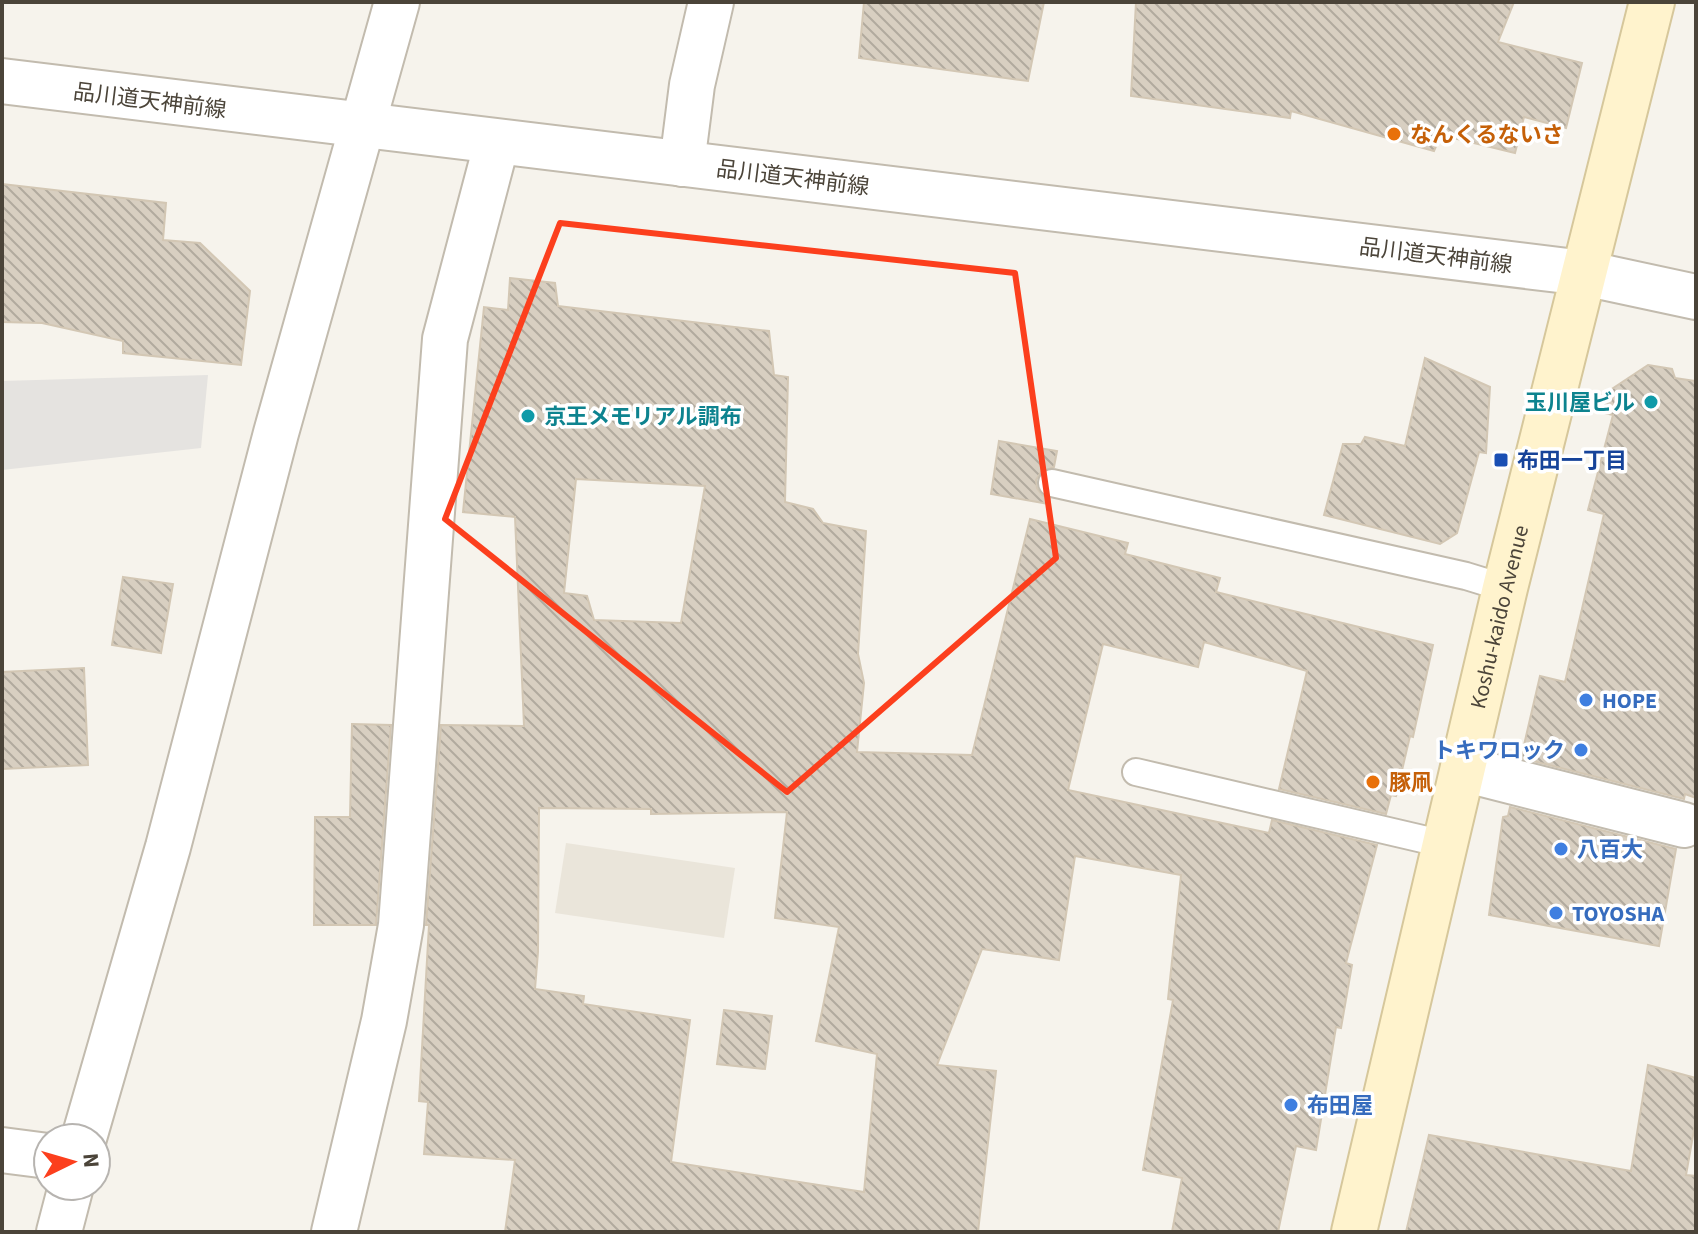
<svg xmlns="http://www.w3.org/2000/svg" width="1698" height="1234" font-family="'Source Sans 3','Noto Sans JP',sans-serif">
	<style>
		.residential { fill: #eae5da }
		.parking { fill: #e5e3e0 }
		.building { fill: url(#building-back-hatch); stroke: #d3c7b4; stroke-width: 2; fill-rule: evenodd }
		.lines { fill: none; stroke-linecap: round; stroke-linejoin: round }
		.service-casing { stroke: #c2bbae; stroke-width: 30 }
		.minor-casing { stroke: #c2bbae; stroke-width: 48 }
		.tertiary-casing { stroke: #c2bbae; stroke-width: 48 }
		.secondary-casing { stroke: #d6c79b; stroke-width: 48 }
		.service { stroke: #fff; stroke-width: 26 }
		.minor { stroke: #fff; stroke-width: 44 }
		.tertiary { stroke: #fff; stroke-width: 44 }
		.secondary { stroke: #fff3cd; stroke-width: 44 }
		.marked { fill: none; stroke: #fc3f1d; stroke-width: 6; stroke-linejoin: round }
		.food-dot { fill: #e8710a; stroke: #fff; stroke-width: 3 }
		.culture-dot { fill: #0f9aa8; stroke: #fff; stroke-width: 3 }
		.transit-dot { fill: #1a4fb4; stroke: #fff; stroke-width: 3 }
		.shop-dot { fill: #3f7fe0; stroke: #fff; stroke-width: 3 }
		.labels { text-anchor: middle; stroke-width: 7; stroke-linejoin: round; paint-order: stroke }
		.street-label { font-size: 22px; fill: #4b4439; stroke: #fff }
		.food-label { font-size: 22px; font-weight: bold; fill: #c56008; stroke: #fff; text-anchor: start }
		.culture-label { font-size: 22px; font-weight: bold; fill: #0d838f; stroke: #fff; text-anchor: end }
		.transit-label { font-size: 22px; font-weight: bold; fill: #164399; stroke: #fff; text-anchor: start }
		.shop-label { font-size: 22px; font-weight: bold; fill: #366cbe; stroke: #fff; text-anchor: start }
	</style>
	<defs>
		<pattern id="building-back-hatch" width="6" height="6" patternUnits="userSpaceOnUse" patternTransform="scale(2)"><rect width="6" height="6" fill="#d8cfc1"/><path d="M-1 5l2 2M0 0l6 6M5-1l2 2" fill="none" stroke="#b1aa9e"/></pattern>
	</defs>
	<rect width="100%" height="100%" fill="#f6f3ec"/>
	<path class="residential" d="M566 843 735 868 724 938 555 913Z"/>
	<path class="parking" d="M208 375 201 448 2 470V381Z"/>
	<g class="building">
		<path d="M864 2H1044L1028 81 859 58Z"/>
		<path d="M1136 2H1514L1498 42 1582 63 1566 128 1524 117 1515 153 1441 135 1434 151 1291 111 1290 118 1131 96Z"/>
		<path d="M2 184 166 203 163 240 200 243 250 291 241 365 123 353V341L42 323 2 322Z"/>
		<path d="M510 278 555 283 558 306 769 331 774 375 788 377 785 502 813 509 823 523 866 531 858 654 864 683 857 752 972 755 1030 519 1128 543 1125 554 1220 578 1216 592 1433 645 1413 737 1410 736 1396 796 1391 795 1386 814 1279 789 1307 671 1204 642 1198 667 1103 644 1068 790 1269 833 1272 820 1377 845 1346 963 1352 965 1341 1028 1336 1027 1316 1150 1296 1146 1278 1232H1172L1182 1178 1143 1170 1173 1000 1168 999 1181 875 1075 856 1059 960 982 949 937 1065 996 1071 978 1232H505L515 1160 424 1154 428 1102 419 1101 429 925H426L441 725 524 726 515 517 463 512 484 307 508 310ZM576 479 705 486 681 623 594 620 587 596 564 593ZM539 808 651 809V814L787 812 775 918 839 927 816 1041 877 1054 864 1192 671 1162 690 1020 583 1004 584 996 535 989 538 952Z"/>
		<path d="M1425 358 1490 387 1486 453 1479 452 1457 533 1440 544 1324 515 1343 444H1361L1365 437 1405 446Z"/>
		<path d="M1648 365 1672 369 1675 378 1696 381V798L1685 794 1684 799 1521 758 1540 676 1565 682 1604 514 1588 510 1613 415 1583 408Z"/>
		<path d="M999 441 1057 451 1054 467 1041 472 1036 480 1037 488 1042 495 1050 499 1049 504 991 494Z"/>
		<path d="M123 577 173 584 161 653 112 645Z"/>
		<path d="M84 668 88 765 2 769V672Z"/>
		<path d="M352 724 391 725 376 925H314L315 817H350Z"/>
		<path d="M1510 807 1676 849 1659 946 1489 915 1503 817 1508 816Z"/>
		<path d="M724 1010 772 1016 765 1069 717 1064Z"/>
		<path d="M1648 1065 1696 1078V1119L1686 1175 1696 1176V1232H1406L1429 1135 1631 1171Z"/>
	</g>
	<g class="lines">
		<defs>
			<g id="service">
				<path d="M1052 483 1466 576 1505 588"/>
				<path d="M1136 772 1444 844"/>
			</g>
			<g id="minor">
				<path d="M682 164 692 85 711 2"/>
				<path d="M1463 769 1684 825"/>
				<path d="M84 1138 168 847 276 433 397 2"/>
				<path d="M2 1150 48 1156"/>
				<path d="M59 1232 71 1186"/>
				<path d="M334 1232 384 1021 401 925 445 339 497 142"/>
			</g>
			<path id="tertiary" d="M2 81 1584 273 1696 297"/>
			<g id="secondary">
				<path id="s1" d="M1354 1232 1505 588 1652 2"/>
			</g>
		</defs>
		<use href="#service" class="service-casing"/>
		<use href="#minor" class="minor-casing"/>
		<use href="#tertiary" class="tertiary-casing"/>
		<use href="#secondary" class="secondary-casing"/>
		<use href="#service" class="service"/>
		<use href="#minor" class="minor"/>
		<use href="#tertiary" class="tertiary"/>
		<use href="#secondary" class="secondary"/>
	</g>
	<path class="marked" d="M560 223 1015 273 1056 558 787 792 445 519Z"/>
	<g class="food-dot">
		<circle cx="1394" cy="134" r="8"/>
		<circle cx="1373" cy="782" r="8"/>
	</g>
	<g class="culture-dot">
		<circle cx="1651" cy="402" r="8"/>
		<circle cx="528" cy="416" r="8"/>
	</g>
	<rect class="transit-dot" x="1493" y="452" width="16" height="16" rx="4"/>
	<g class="shop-dot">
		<circle cx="1586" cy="700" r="8"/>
		<circle cx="1581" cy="750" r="8"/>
		<circle cx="1561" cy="849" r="8"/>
		<circle cx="1556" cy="913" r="8"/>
		<circle cx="1291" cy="1105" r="8"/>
	</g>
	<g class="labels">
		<g class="street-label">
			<text transform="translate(150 100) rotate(7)" y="8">品川道天神前線</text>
			<text transform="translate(793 177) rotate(7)" y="8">品川道天神前線</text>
			<text transform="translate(1436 255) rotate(7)" y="8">品川道天神前線</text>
			<text dy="8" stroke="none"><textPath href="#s1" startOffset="632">Koshu-kaido Avenue</textPath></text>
		</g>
		<g class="food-label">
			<text x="1410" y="142">なんくるないさ</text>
			<text x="1389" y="790">豚凧</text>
		</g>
		<g class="culture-label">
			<text x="1635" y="410">玉川屋ビル</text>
			<text x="544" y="424" text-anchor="start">京王メモリアル調布</text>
		</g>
		<g class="transit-label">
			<text x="1517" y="468">布田一丁目</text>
		</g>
		<g class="shop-label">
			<text x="1602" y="708">HOPE</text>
			<text x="1565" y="758" text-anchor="end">トキワロック</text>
			<text x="1577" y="857">八百大</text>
			<text x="1572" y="921">TOYOSHA</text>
			<text x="1307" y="1113">布田屋</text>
		</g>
	</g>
	<rect width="1698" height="1234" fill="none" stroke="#4b4439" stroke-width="8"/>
	<g transform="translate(72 1162) rotate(85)"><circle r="38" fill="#ffffff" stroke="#b7b4b0" stroke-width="2"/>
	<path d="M0-6L14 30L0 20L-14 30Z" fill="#fc3f1d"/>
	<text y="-12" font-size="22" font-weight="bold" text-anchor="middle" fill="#4b4439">N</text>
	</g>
</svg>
